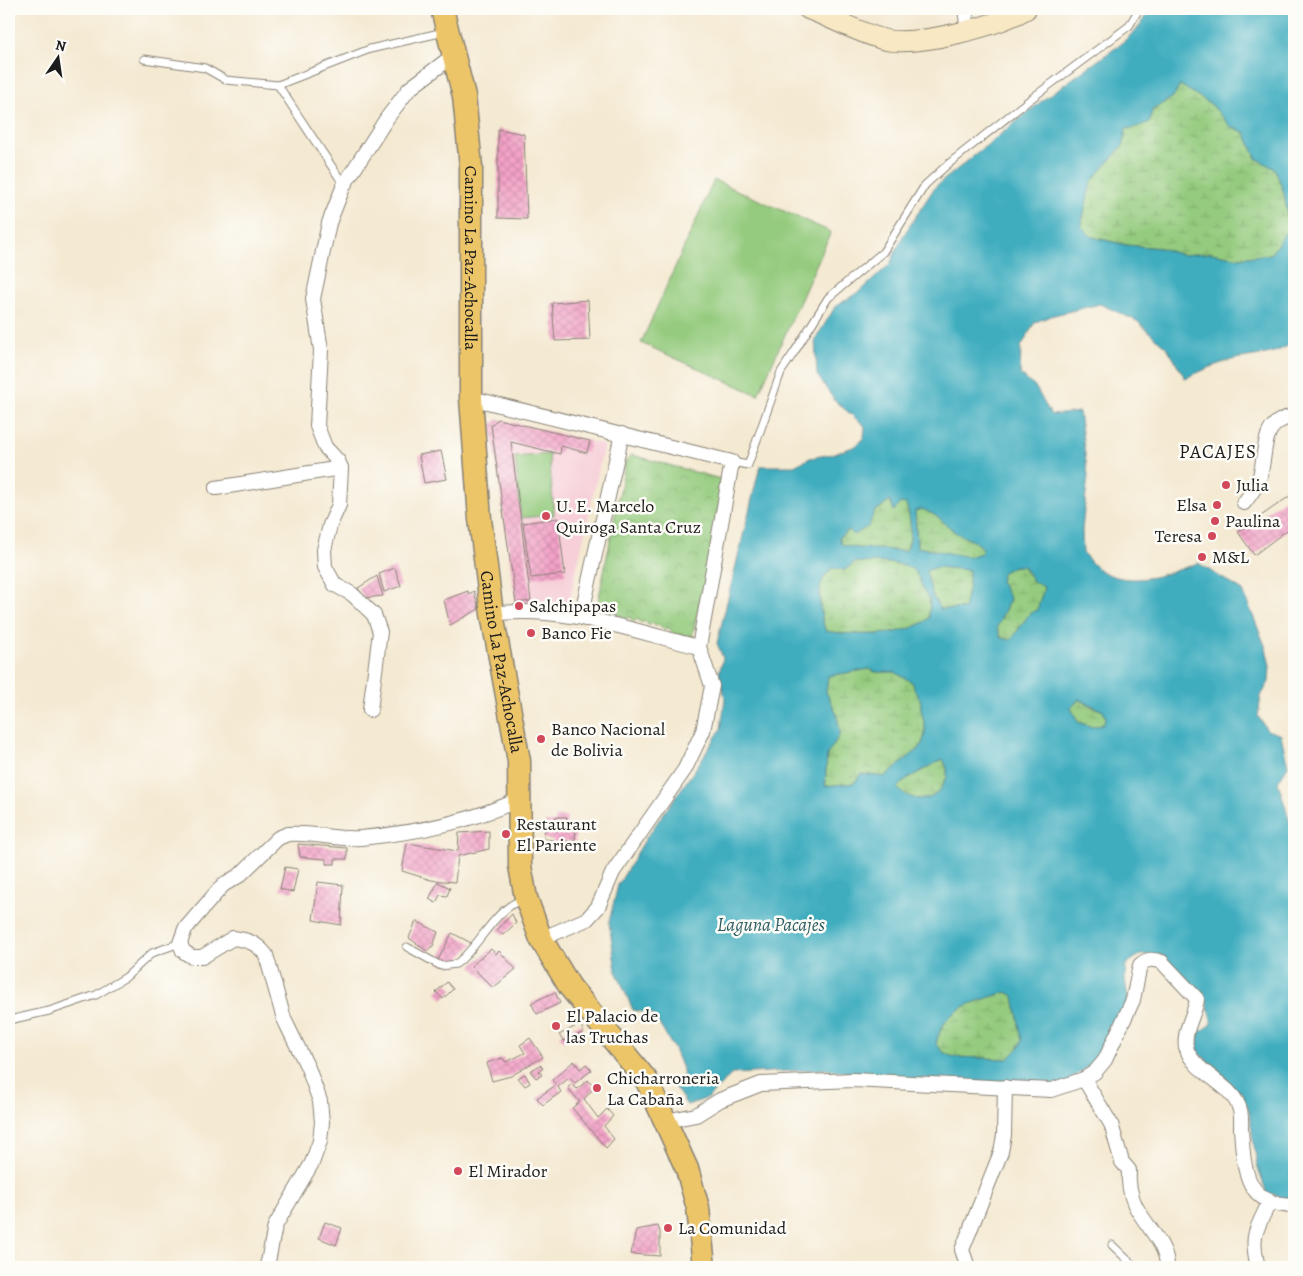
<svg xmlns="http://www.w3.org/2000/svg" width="1303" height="1276" font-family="Alegreya,serif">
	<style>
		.built { fill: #f6cfd8 }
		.grass { fill: #94cb7e; stroke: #58744d }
		.wetland { fill: url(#wetland-marsh); stroke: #58744d }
		.park { fill: url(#park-crowns); stroke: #58744d }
		.water { fill: #41adbf; stroke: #2e646e; fill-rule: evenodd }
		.building { fill: url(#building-cross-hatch) }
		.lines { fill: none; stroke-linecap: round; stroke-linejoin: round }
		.service-casing { stroke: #888276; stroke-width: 9 }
		.minor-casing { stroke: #888276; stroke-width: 16 }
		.secondary-casing { stroke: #888276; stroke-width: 22 }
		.primary-casing { stroke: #888276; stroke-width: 25 }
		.service { stroke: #fff; stroke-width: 7 }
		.minor { stroke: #fff; stroke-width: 14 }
		.secondary { stroke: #f8e8c3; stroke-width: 20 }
		.primary { stroke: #edc569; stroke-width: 22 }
		.poi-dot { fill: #d1495b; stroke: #fdfcf7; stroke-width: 2 }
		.labels { text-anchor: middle; stroke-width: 5; stroke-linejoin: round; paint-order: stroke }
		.street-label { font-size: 18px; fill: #1c1c1c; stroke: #fdfcf7 }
		.poi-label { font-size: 18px; fill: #1c1c1c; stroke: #fdfcf7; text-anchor: start }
		.neighbourhood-label { font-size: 19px; letter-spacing: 1px; fill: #1c1c1c; stroke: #fdfcf7 }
		.water-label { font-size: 19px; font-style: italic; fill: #2d5d65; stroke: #fdfcf7 }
	</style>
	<defs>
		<pattern id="wetland-marsh" width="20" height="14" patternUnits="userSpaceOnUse" patternTransform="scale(1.25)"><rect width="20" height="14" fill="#94cb7e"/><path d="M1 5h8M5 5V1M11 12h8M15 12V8" fill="none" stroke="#7fae6c"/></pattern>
		<pattern id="park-crowns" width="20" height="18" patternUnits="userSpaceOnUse" patternTransform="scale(1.25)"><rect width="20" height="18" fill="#94cb7e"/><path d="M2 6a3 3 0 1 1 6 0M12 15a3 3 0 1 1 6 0" fill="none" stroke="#7fae6c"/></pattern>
		<pattern id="building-cross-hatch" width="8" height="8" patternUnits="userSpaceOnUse" patternTransform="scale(1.25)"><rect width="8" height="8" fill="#f3a2c7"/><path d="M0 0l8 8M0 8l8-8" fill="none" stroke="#d08baa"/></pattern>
	</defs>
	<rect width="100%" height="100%" fill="#fdfcf7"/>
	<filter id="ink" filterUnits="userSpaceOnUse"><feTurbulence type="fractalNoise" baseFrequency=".02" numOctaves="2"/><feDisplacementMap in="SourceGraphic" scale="10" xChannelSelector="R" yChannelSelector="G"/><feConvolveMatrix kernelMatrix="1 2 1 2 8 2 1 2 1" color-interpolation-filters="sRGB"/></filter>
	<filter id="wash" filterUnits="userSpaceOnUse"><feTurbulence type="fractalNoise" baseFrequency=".0096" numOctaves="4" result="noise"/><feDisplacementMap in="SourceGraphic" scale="20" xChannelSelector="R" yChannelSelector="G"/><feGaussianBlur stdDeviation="1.12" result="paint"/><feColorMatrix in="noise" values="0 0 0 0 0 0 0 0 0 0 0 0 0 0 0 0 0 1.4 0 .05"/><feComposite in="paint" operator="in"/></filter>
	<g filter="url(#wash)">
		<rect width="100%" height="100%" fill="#f4e9d1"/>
		<path class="built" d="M498 419 604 445 568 608 516 603 491 425Z"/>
		<g class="grass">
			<path d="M714 180 831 232 758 395 641 343Z"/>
			<path d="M549 454 554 515 521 518 515 457Z"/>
		</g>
		<g class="wetland">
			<path d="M1179 84 1211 104 1231 127 1245 132 1256 158 1275 169 1284 193 1289 227 1271 254 1239 258 1211 253 1182 255 1160 248 1126 245 1092 237 1081 226 1091 182 1124 144 1126 128 1173 97Z"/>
			<path d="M890 501 906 504C911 517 913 539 906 551L857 548 841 545 839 537Z"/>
			<path d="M921 509C936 513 944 523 955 532 964 538 976 540 983 548L981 553 969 557 917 547 915 511Z"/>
			<path d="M855 562C870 563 906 560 915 572 922 580 921 591 930 599L929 618C907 638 854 636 826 631 821 622 818 595 821 585 822 578 828 573 832 568L845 570Z"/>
			<path d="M1014 566H1023L1026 573 1044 586C1043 596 1038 601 1038 611L1030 613 1011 640 1001 638 997 627 1010 599 1000 581 1003 572Z"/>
			<path d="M937 567 969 570V585L964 609H940L932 595 926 571Z"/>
			<path d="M869 669 876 672H895L913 683C914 690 916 692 919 697 922 702 920 708 922 713 926 729 927 733 920 748L884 777 861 774 854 783 825 786 827 755 840 733 837 715 826 692 828 676Z"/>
			<path d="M1080 699 1090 706 1103 711 1106 718 1102 725 1092 727 1078 722 1071 708Z"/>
			<path d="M943 759 947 768V778C943 782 943 787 939 791 926 805 908 799 896 789L904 780Z"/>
			<path d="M1006 992 1015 996 1022 1041 1019 1048 1008 1059 953 1057 943 1052 936 1044C944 1006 974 1003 1006 992Z"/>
		</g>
		<path class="park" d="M632 455 728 481 691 641 677 638 668 627 664 630 660 625 655 626 653 623 648 625 645 621 641 623 638 619 633 622 630 617 624 619 621 615 610 621 600 618 596 612 626 460Z"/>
		<path class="water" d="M1152 9H1294V341C1275 358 1248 354 1225 362 1211 366 1198 373 1185 378L1168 349 1137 321 1100 304 1054 315 1035 322 1021 347 1020 374 1036 388 1051 415 1079 412 1088 476 1082 530 1083 553C1088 558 1093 566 1100 570 1131 589 1167 574 1198 563L1243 591 1266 648 1270 666 1269 682 1261 696 1258 716 1267 730 1281 735 1288 766 1278 782 1294 836V1197L1283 1199 1266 1191 1257 1166 1249 1111 1242 1093 1223 1080 1216 1068 1197 1052 1199 1032 1212 1024 1207 1003 1162 955H1140L1126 964 1125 980 1129 1004 1116 1021 1100 1057 1064 1085 907 1081 825 1069 732 1074 708 1098 687 1105 674 1086 684 1074 674 1049 653 1014 633 1010 616 971 609 922 618 885 646 838 694 771 721 729 725 698 719 673 723 658 717 643 760 466H794L810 458 833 454 856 446 864 437 865 426 835 401 817 375 815 340 835 307 863 289 890 264 903 236 935 187 1048 96 1121 44 1137 29ZM1180 85 1211 104 1231 127 1245 132 1256 158 1275 169 1284 193 1289 227 1271 254 1239 258 1211 253 1182 255 1160 248 1126 245 1092 237 1081 226 1091 182 1124 144 1126 128 1131 129 1150 122 1152 110 1173 97ZM890 501 894 511 900 503 906 504C911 517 913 539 906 551L857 548 841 544 839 537 849 530 854 535 869 526 874 512ZM921 509C936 513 944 523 955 532 964 538 976 540 983 548L981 553 969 557 917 547 915 511ZM855 562C870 563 906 560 915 572 922 580 921 591 930 599L929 618C907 638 855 636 826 631 821 622 818 596 821 585 822 578 828 573 832 568L845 570ZM1014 566H1023L1034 582 1044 587C1043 596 1038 601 1038 610L1030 613 1011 640 1001 638 997 627 1010 599 1000 581 1003 572ZM937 567 969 570V585L964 609H940L932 595 926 571ZM869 669 876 672H895L913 683C914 690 915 692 919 697 922 702 920 708 922 713 926 729 927 733 920 748L884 777 861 774 854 783 825 786 827 755 840 734 837 715 826 692 828 676ZM1079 699 1103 711 1106 718 1102 725 1092 727 1078 722 1071 708ZM943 759 947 768V778C943 782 943 787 939 791 927 805 908 799 897 788L905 780ZM1006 992 1014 996 1022 1041 1019 1048 1008 1059 953 1057 943 1052 936 1044C944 1006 974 1003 1006 992Z"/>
		<g id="blocks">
			<g class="building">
				<path d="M498 129 524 134 527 219 498 218Z"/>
				<path d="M588 300 590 340 555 341 552 303Z"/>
				<path d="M498 419 590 441 587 453 561 446 560 454 511 442 531 601 516 603 491 425Z"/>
				<path d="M441 451 447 479 424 483 419 455Z"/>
				<path d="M1294 493V525L1254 555 1238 532Z"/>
				<path d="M558 518 565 574 531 578 523 523Z"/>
				<path d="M395 568 401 586 384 592 379 574Z"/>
				<path d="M377 576 383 596 364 598 358 588Z"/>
				<path d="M468 591 469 594 474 591 479 609 450 625 444 600Z"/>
				<path d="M555 817H567L566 825H576L575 842 565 841V846L553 845V840L544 839 545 822H555Z"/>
				<path d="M489 831V849L458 856 455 882 431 880 402 871 407 843 458 851 459 833Z"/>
				<path d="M298 844 347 848V859H335V864H326V859L300 857Z"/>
				<path d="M285 867 298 869 293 892 280 889Z"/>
				<path d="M318 882 343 885 341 925 313 920Z"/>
				<path d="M438 882 450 888 447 896 440 895 436 903 429 899Z"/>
				<path d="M512 914 516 923 503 935 497 930Z"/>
				<path d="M416 921 438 932 433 946 427 951 409 938Z"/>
				<path d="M452 933 473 944 459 959 450 964H442L438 960Z"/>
				<path d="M491 949 496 954 499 951 516 969 493 988 471 966Z"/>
				<path d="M447 982 453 989 443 999 436 992Z"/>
				<path d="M555 992 560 1003 537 1014 531 1003Z"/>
				<path d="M580 1024 584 1032 564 1041 559 1035Z"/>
				<path d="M530 1038 543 1057 511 1076 492 1081 487 1063 502 1058 506 1062 525 1053 520 1045Z"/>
				<path d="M574 1061 580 1069 586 1064 592 1070 575 1083 569 1078 558 1087 561 1092 543 1105 537 1098 556 1085 552 1080Z"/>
				<path d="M540 1065 543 1068 539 1071 542 1075 536 1078 530 1071Z"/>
				<path d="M525 1074 530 1083 525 1086 518 1078Z"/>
				<path d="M588 1080 594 1088 584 1099 598 1118 607 1109 613 1116 604 1126 614 1139 606 1148 572 1108 580 1102 568 1088 571 1084 577 1089Z"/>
				<path d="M325 1222 342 1228 336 1245 319 1238Z"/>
				<path d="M658 1226 660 1232V1256L631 1254 636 1230Z"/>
			</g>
		</g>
	</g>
	<g filter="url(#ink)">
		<use href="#blocks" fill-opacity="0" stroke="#888276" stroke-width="1"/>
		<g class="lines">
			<defs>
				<g id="service">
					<path d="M144 59 205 68 226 80 278 85 370 49 444 32"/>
					<path d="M278 85 344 185"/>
					<path d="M732 462 748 465 781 372 795 351 828 298 883 252 925 185 947 165 1028 101 1129 26 1139 9"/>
					<path d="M407 947 441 966 456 964C480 946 493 910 523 899"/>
					<path d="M9 1020 49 1011 96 995 126 977 152 953 180 943"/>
					<path d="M1112 1245 1135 1267"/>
				</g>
				<g id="minor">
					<path d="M965 9 968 31"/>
					<path d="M471 398 732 462 699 647 712 686 703 731 685 769 613 872 598 907 587 919 541 939"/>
					<path d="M216 488 341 468"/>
					<path d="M1244 503C1249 496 1256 488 1259 479 1268 453 1258 422 1294 416"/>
					<path d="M492 614C561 604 633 631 699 647"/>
					<path d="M585 619V599L622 434"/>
					<path d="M370 710 380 632 374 615 352 594 335 585 325 567 324 550 330 525 339 505 341 468 338 461 325 447 317 426 321 350 313 299 329 223 344 185 387 118 409 89 454 55"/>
					<path d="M1084 1079 1111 1124 1122 1162 1129 1170C1128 1182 1130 1194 1135 1205 1144 1224 1168 1245 1167 1267"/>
					<path d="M665 1121 696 1115 720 1100 761 1084 853 1080 1051 1090 1084 1079 1095 1072 1105 1060 1133 1000 1140 965C1147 958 1154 959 1162 962L1197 999C1195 1014 1183 1031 1186 1047 1193 1073 1230 1082 1239 1107 1242 1113 1241 1123 1241 1129 1244 1168 1244 1205 1294 1206"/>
					<path d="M267 1267 275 1226 312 1163 320 1141 322 1122 320 1101 308 1068 284 1019 266 955C257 943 248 940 233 938L202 957H192L183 951 180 943 185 929 223 885 240 875 278 838 288 834C312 832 336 840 361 838 413 833 473 821 520 799"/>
					<path d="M968 1267 962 1250 1001 1152 1004 1135 1005 1087"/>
					<path d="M1258 1267C1250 1235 1256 1230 1270 1201"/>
				</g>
				<path id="secondary" d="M808 9C832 18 857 32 882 39 915 48 997 26 1026 9"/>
				<g id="primary">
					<path id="s1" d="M442 9 464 96 471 167V398L480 519 492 614 519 761 520 866 526 898 541 939 570 987 647 1081 687 1169 698 1208 704 1267"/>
				</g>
			</defs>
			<use href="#service" class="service-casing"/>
			<use href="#minor" class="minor-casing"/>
			<use href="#secondary" class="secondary-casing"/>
			<use href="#primary" class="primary-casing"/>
			<use href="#service" class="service"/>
			<use href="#minor" class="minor"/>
			<use href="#secondary" class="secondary"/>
			<use href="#primary" class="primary"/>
		</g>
	</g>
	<g class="poi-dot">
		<circle cx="1226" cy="485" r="5"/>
		<circle cx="1217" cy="505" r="5"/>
		<circle cx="546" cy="516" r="5"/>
		<circle cx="1215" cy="521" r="5"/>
		<circle cx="1212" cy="536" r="5"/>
		<circle cx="1202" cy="557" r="5"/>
		<circle cx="519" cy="606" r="5"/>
		<circle cx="531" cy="633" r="5"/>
		<circle cx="541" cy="739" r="5"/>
		<circle cx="506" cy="834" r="5"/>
		<circle cx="556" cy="1026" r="5"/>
		<circle cx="597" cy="1088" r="5"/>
		<circle cx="458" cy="1171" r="5"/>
		<circle cx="668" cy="1228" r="5"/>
	</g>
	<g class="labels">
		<g class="street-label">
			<text dy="6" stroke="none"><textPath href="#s1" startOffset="252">Camino La Paz-Achocalla</textPath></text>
			<text dy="6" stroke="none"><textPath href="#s1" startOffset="658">Camino La Paz-Achocalla</textPath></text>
		</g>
		<g class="poi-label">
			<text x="1236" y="491">Julia</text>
			<text x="1207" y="511" text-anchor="end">Elsa</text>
			<text x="556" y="512">U. E. Marcelo<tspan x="556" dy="21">Quiroga Santa Cruz</tspan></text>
			<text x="1225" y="527">Paulina</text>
			<text x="1202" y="542" text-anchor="end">Teresa</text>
			<text x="1212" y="563">M&amp;L</text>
			<text x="529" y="612">Salchipapas</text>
			<text x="541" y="639">Banco Fie</text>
			<text x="551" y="735">Banco Nacional<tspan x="551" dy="21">de Bolivia</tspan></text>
			<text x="516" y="830">Restaurant<tspan x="516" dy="21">El Pariente</tspan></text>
			<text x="566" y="1022">El Palacio de<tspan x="566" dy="21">las Truchas</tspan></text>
			<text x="607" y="1084">Chicharroneria<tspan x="607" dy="21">La Cabaña</tspan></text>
			<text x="468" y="1177">El Mirador</text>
			<text x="678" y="1234">La Comunidad</text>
		</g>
		<g class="neighbourhood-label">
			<text x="1218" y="458">PACAJES</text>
		</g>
		<g class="water-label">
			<text x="771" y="931">Laguna Pacajes</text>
		</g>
	</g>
	<rect width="1303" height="1276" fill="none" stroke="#fdfcf7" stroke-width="30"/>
	<g transform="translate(58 58) rotate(13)" stroke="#fdfcf7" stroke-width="4" paint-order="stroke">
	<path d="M0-4L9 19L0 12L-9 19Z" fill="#1c1c1c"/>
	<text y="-8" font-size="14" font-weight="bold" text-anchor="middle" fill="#1c1c1c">N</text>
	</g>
</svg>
